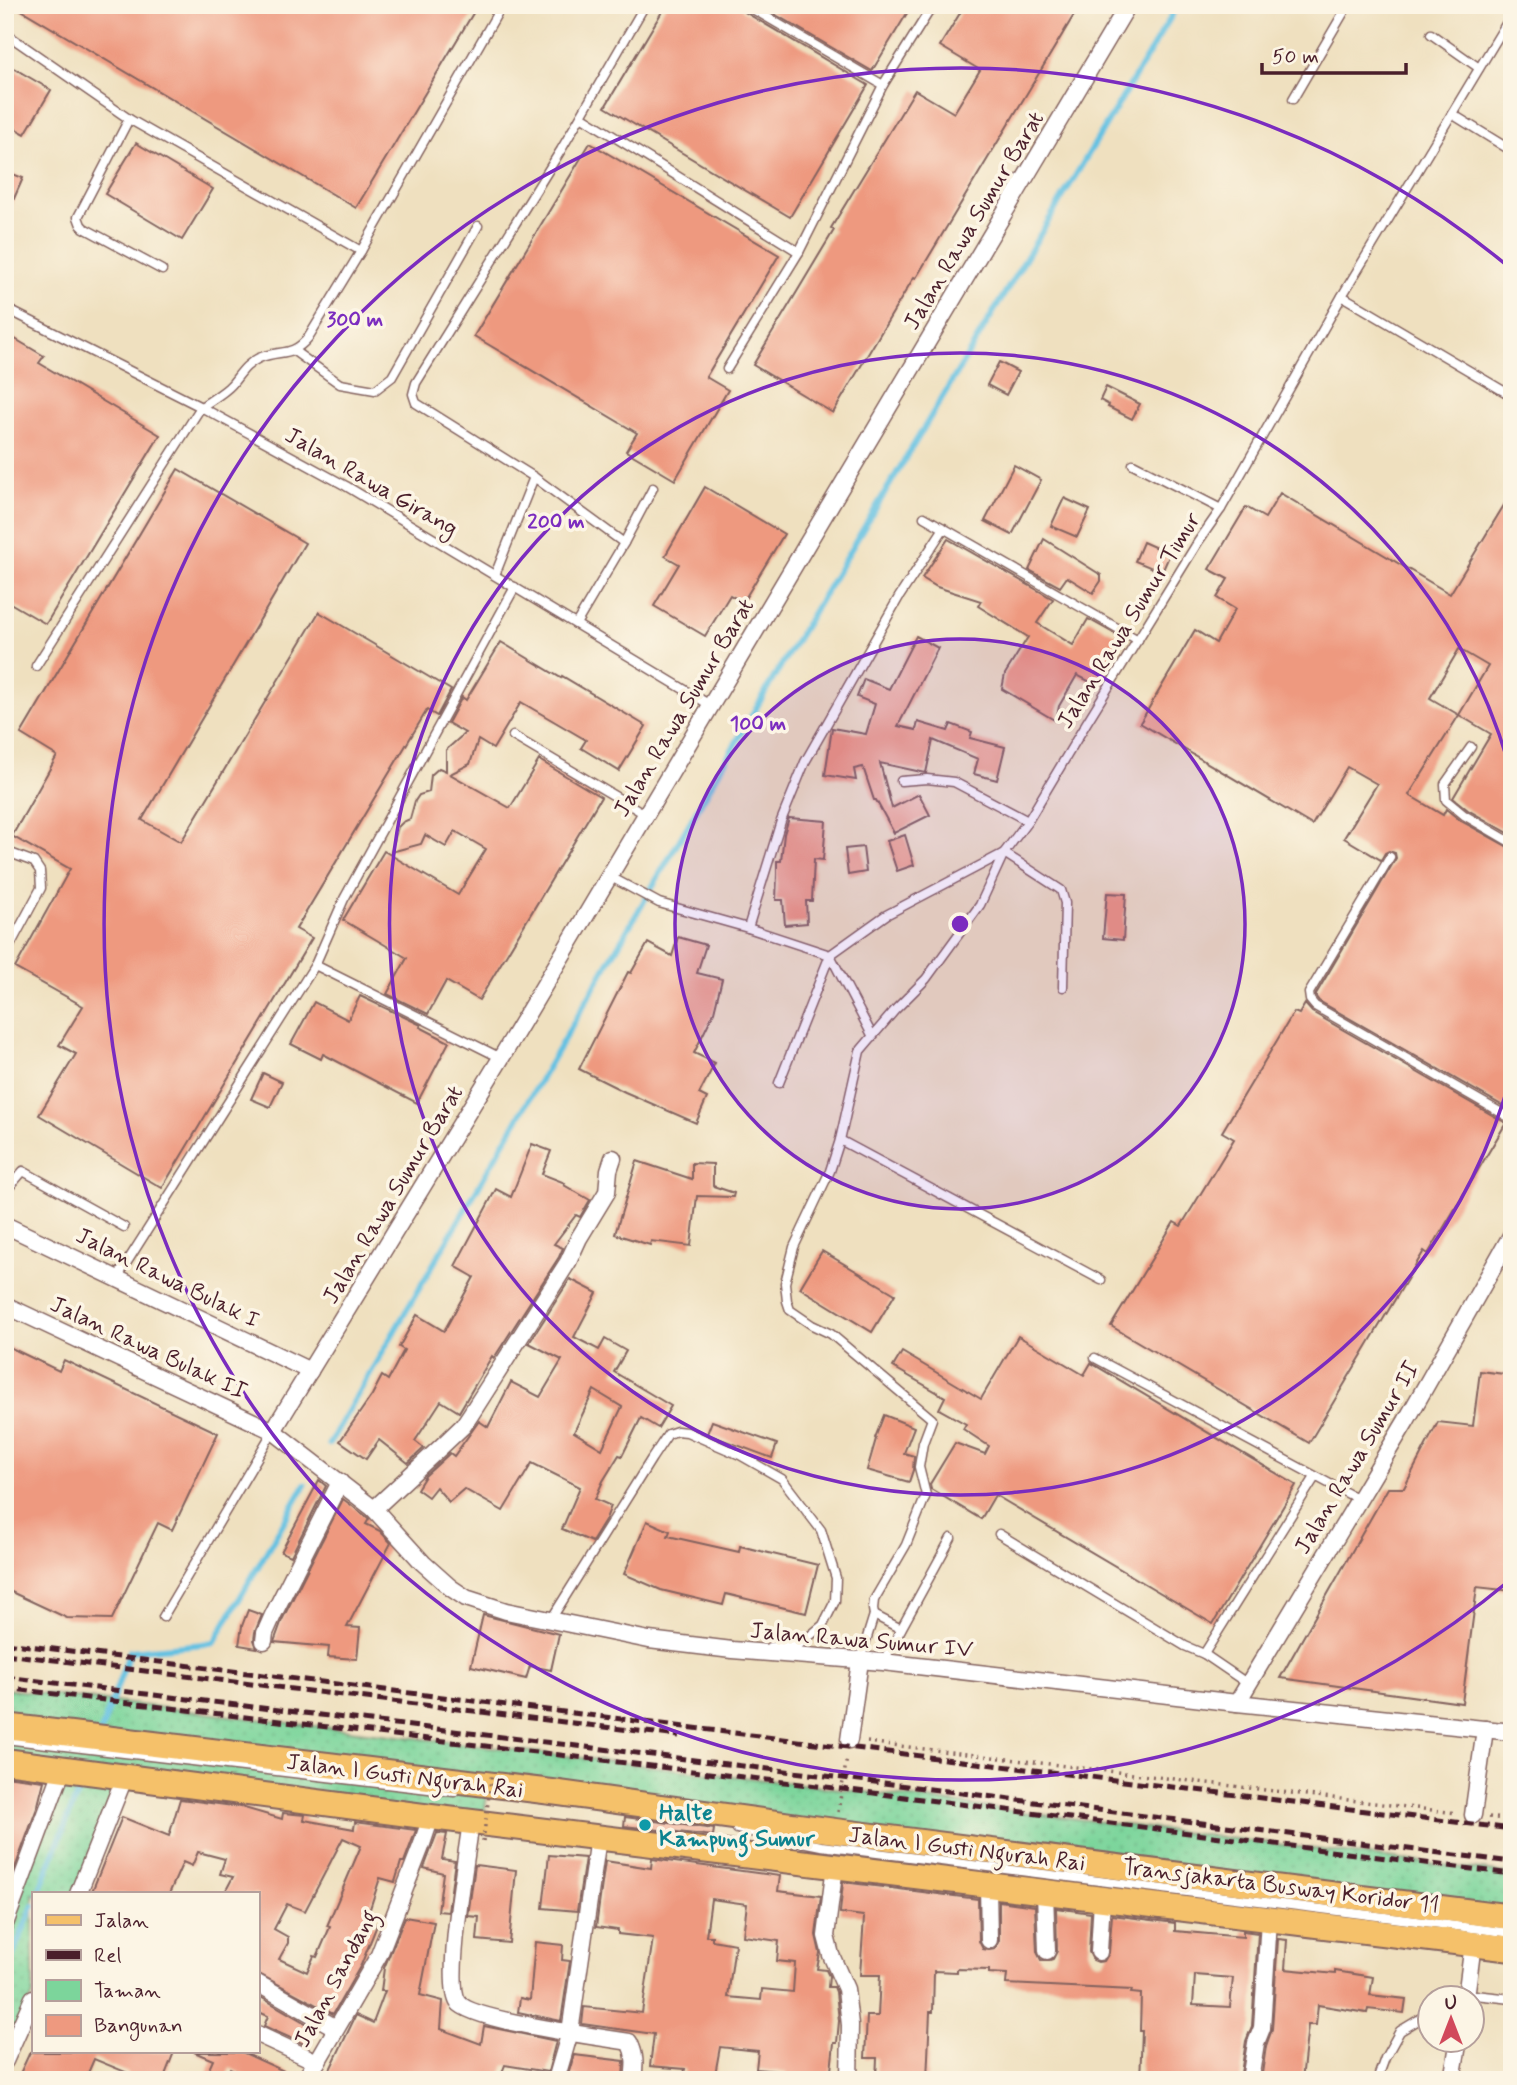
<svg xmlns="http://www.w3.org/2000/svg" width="1517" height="2085" font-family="Mynerve,sans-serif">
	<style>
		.green { fill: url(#green-dots); stroke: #637a63; stroke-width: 2 }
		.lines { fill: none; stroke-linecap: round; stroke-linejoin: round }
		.stream { stroke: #63c1e2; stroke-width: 6 }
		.building { fill: #ee997f; fill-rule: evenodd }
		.lane-casing { stroke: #84635f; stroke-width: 11 }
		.street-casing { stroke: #84635f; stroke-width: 19 }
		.primary-casing { stroke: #84635f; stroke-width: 28 }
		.path { stroke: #84635f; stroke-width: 3.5; stroke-dasharray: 2 5; stroke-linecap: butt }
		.lane { stroke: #fff; stroke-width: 8 }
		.street { stroke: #fff; stroke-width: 16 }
		.primary { stroke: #f5c16b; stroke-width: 24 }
		.rail { stroke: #4a1f2b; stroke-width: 5; stroke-dasharray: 10 5; stroke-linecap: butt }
		.path-bridge { stroke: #84635f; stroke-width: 3.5; stroke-dasharray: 2 5; stroke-linecap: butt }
		.ring { fill: none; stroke: #7b2cbf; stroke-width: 3.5 }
		.culture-dot { fill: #0f9aa8; stroke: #fcf5e5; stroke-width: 2.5 }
		.labels { text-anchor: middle; stroke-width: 7; stroke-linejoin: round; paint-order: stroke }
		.street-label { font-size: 23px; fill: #4a1f2b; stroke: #fcf5e5 }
		.culture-label { font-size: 23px; font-weight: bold; fill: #0d838f; stroke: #fcf5e5; text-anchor: start }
		.centre { fill: #7b2cbf; stroke: #fcf5e5; stroke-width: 3.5 }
		.ring-label { font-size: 21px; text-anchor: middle; font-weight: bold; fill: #7b2cbf; stroke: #fcf5e5; stroke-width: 7; stroke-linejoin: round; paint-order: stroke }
	</style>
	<defs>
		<pattern id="green-dots" width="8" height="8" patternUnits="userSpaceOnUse" patternTransform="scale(1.75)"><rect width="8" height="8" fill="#7cd59b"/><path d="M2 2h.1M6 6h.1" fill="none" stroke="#6db686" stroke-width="1.8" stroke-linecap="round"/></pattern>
	</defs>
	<rect width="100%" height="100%" fill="#fcf5e5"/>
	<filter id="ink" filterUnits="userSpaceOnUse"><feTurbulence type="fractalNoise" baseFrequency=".0143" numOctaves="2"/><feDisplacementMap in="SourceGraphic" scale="14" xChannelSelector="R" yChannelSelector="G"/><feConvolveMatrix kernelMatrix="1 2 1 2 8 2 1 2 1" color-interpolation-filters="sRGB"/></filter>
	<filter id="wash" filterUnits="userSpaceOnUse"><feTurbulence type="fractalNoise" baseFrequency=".00686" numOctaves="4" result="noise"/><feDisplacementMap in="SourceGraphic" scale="28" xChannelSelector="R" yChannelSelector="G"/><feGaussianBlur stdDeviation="1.57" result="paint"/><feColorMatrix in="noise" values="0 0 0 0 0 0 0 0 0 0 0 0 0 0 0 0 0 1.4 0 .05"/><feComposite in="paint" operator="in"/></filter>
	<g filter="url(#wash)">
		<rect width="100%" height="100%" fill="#efe0bf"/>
		<g class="green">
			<path d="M5 1689 842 1789 1512 1874V1917L5 1726Z"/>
			<path d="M5 1739 487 1795 483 1823 125 1776 78 1894H33V1995L5 2057V1922L63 1768 5 1761Z"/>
		</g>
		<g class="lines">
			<g class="stream">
				<path d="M329 1444 773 679 1178 5"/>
				<path d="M101 1731 130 1651 214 1643 305 1485"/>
				<path d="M38 1894 84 1777"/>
				<path d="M5 1975 33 1905"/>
			</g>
		</g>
		<g id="blocks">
			<g class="building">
				<path d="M13 5H478L356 208Z"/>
				<path d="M666 5H740L743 11 868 85 790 217 605 107Z"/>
				<path d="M759 5H912L872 71Z"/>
				<path d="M965 5H1080L916 278 914 277 833 413 753 365 834 230 831 228 915 90 954 113 980 70 940 46Z"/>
				<path d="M5 63 51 90 25 134 5 123Z"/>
				<path d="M136 143 213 189 182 240 105 194Z"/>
				<path d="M590 143 779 255 706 377 728 390 675 480 626 451 637 433 474 336Z"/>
				<path d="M5 171 23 178 5 219Z"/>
				<path d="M5 333 44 356 39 363 160 435 46 624 5 600Z"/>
				<path d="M999 362 1018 372 1006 395 987 385Z"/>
				<path d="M1106 387 1140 404 1132 419 1108 407 1109 405 1100 400Z"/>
				<path d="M1014 465 1041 480 1012 535 985 521Z"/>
				<path d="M178 469 305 543 142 820 181 842 319 612 451 690 437 716 427 710 296 929 312 938 162 1188 39 1115 76 1054 59 1045 83 1006 15 968 70 869 12 836 57 756 21 734Z"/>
				<path d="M705 487 784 534 743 602 730 595 705 636 654 606 679 564 665 556Z"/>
				<path d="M1512 492V835L1468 810 1453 798 1491 734 1459 715 1409 795 1443 815 1446 809 1461 821 1512 849V1111L1319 1001 1316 997V994L1396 858 1395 853 1389 851 1385 853 1381 860 1344 838 1377 784 1347 767 1312 825 1140 723 1195 630 1216 643 1235 609 1217 598 1228 579 1209 569 1246 507 1265 518 1280 493 1450 594ZM1459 649 1488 666 1459 715 1430 698Z"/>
				<path d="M1064 498 1090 510 1077 537 1051 526Z"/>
				<path d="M948 539 1053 599 1037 623 1073 645 1088 619 1124 639 1098 686 1077 675 1059 706 1056 721 1002 689 1005 674 1028 637 978 606 981 601 937 587 922 578Z"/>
				<path d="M1044 539 1101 575V581L1093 593 1067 577 1060 587 1029 570Z"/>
				<path d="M1143 542 1170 554 1162 572 1135 561Z"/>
				<path d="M916 636 938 648 898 726 916 730 918 722 948 731 951 724 972 732 970 738 1005 747 997 780 974 774 978 759 933 740 926 773 880 763 892 808 919 794 930 815 894 833 876 800H874L863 767 854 769 856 780 825 775 832 728 866 734 875 704 857 697 864 679 889 689Z"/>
				<path d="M501 642 561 678 562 676 646 726 619 771 581 748 586 740 521 702 493 749 478 740 470 764 450 774 510 808 539 760 601 797 479 1000 446 981 428 1014 387 994 407 958 343 920 384 851 458 895 486 849 455 831 446 847 425 835 421 844 391 852 398 827 403 822 410 819 415 801 419 795 429 792 431 775 439 768 446 771V750L465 733 448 723 462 697 466 700Z"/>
				<path d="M789 818 826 821 823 860 814 859 812 901H806L807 923 785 925 783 900H776L777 874V861H781L784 834Z"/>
				<path d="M905 835 914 865 897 871 887 841Z"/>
				<path d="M863 847 866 872 848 875 845 849Z"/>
				<path d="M1107 893 1126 894 1123 940 1103 938Z"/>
				<path d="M678 937 706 945 697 973 722 979 714 1012 694 1053 715 1063 699 1094 707 1098 696 1123 625 1092 579 1069 628 972 631 973 648 943 672 956Z"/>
				<path d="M360 996 421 1025 420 1027 449 1042 417 1103 323 1054 321 1059 291 1044 314 1002 348 1020Z"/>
				<path d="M1305 1004 1312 1012 1506 1123 1428 1254 1424 1251 1309 1443 1111 1326 1174 1222 1181 1226 1234 1139 1222 1132 1294 1012 1299 1014Z"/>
				<path d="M263 1073 282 1082 270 1107 251 1099Z"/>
				<path d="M532 1144 551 1151 542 1174 565 1183 564 1185 590 1200 580 1217 576 1215 554 1244 563 1248 559 1257 494 1358 492 1356 459 1412 441 1401 415 1441 424 1448 408 1463 379 1440 366 1459 340 1441 372 1395 382 1376 388 1380 404 1350 399 1347 417 1315 444 1331 474 1277 455 1266 496 1189 511 1197Z"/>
				<path d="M637 1161 692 1179V1163L713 1164V1186L734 1193 733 1197 697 1196 691 1246 651 1241 650 1245 615 1234Z"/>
				<path d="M822 1251 895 1294 872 1332 800 1288Z"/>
				<path d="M570 1279 597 1293 574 1337 599 1350 605 1339 626 1351 614 1372 671 1406 658 1428 641 1418 622 1456 619 1455 603 1481 595 1499 611 1506 605 1521 592 1542 562 1529 580 1487 532 1463 503 1511 464 1489 449 1502 436 1487 428 1497 417 1489 425 1476 450 1453 454 1456 479 1421 488 1427 511 1382 540 1397 562 1360 529 1343ZM594 1390 622 1407 602 1449 574 1432Z"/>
				<path d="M1018 1336 1084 1375 1091 1363 1296 1485 1213 1624 995 1495 981 1519 931 1489 930 1484 955 1443 985 1454 989 1446 963 1429 966 1424 939 1409 945 1397 893 1367 902 1352 981 1399Z"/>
				<path d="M5 1345 59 1371 64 1360 218 1433 172 1530 158 1523 112 1619 67 1618 5 1589V1482L11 1471 5 1469Z"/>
				<path d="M1480 1371 1512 1375V1591L1477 1587 1462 1703 1280 1678 1388 1488H1404L1438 1422 1473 1426Z"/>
				<path d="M884 1415 914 1427 904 1453 914 1456 913 1470 909 1482 867 1470 876 1439 875 1438Z"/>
				<path d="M712 1421 777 1444 772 1458 707 1434Z"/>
				<path d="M319 1480 326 1486 291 1556 281 1552Z"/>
				<path d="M343 1499 367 1517 369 1519 366 1524 380 1531 391 1543 347 1627 360 1628 357 1659 328 1657 329 1647 274 1642 282 1620Z"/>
				<path d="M647 1521 670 1531 668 1536 739 1552 740 1546 818 1565 806 1613 726 1594 723 1605 661 1590 624 1574Z"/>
				<path d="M248 1610 262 1615 255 1632 254 1640 257 1648 239 1645 242 1626Z"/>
				<path d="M483 1615 559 1634 551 1670 530 1666 526 1679 471 1666Z"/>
				<path d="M5 1776 44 1781 38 1805 12 1876 5 1874Z"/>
				<path d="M180 1799 241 1807 282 1819 283 1813 305 1815 304 1820 354 1829 355 1822 416 1830 404 1862H401L395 1882 380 1878 366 1921 377 1925 361 1965 333 2014 257 1973V1894H224L233 1877 220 1874 225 1859 198 1852 192 1866 183 1862 169 1894H91L122 1817 169 1836ZM343 1838 361 1846 327 1926 330 1927 317 1957 314 1956 307 1972 279 1959 288 1943V1937L274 1929 287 1904 305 1911Z"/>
				<path d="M625 1817 714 1829 713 1836 624 1826Z"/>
				<path d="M437 1833 447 1834 442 1859 455 1861 448 1912 438 1911 443 1873 424 1868Z"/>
				<path d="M549 1855 585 1858 577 1911 543 1908Z"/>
				<path d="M652 1859 780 1876 778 1891 821 1896 816 1935 820 1953 817 1969 826 1970 829 1976 828 1987H834L836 1992 839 2021 837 2043H834L830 2080H785L786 2072 756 2069 758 2051 720 2047 714 2080H683L685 2069 650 2066 654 2034 582 2024 584 2007 642 2013 653 1938 618 1934V1930L596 1927 605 1861 651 1868ZM711 1899 747 1904 743 1936 779 1941 777 1961 795 1963 793 1992 762 1989 761 2000 728 1997 735 1944 712 1940V1936H706Z"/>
				<path d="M475 1865 516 1870 509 1943 477 1940 479 1917 468 1916Z"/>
				<path d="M843 1882 978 1899 979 1941 983 1949 989 1950 995 1949 999 1940V1901L1035 1906 1037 1952 1041 1960 1047 1961 1053 1959 1057 1951 1056 1908 1091 1913 1089 1952 1093 1960 1098 1962 1104 1961 1109 1953 1112 1915 1175 1923V1931L1243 1937V1931L1258 1933 1252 2026 1246 2041 1240 2080H1140L1142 2031H1140L1141 1994 1131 1993 1132 1990 1006 1984 1007 1974 989 1973V1970L957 1969V1972L934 1971 933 2012H930L927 2080H876L877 2058H865L867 2016H878L880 1975H860L864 1918 863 1916 840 1913ZM1195 1975 1233 1978 1230 2007 1193 2005Z"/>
				<path d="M405 1917 434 1922 420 1995 443 2001 441 2029 481 2044 484 2026 556 2041 548 2072 505 2065 499 2080H325L356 2015 373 2023 385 1991H381L384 1968Z"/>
				<path d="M1278 1939 1287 1940 1285 1969 1335 1974V1971L1373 1977 1370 1995 1406 1999 1404 2013 1368 2009 1367 2013 1318 2005 1316 2025H1308L1302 2080H1261L1266 2046 1272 2029Z"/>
				<path d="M535 1942 563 1945 562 1960 570 1961 561 2021 518 2012 520 1998 530 2000Z"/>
				<path d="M257 1995 314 2028 306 2045 264 2026 268 2016 257 2011Z"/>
				<path d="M30 2052H174L163 2080H126L128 2073 94 2059 85 2080H17Z"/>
				<path d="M194 2052H242L295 2076 294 2080H255L230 2068 225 2080H204L213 2060Z"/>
				<path d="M574 2055 624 2061 623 2080H578V2076L568 2075Z"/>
			</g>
		</g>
	</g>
	<g filter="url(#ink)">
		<use href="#blocks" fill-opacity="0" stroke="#84635f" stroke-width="2"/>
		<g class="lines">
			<defs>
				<g id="lane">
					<path d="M746 5 883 85"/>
					<path d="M5 33 129 119 361 251 308 338C291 358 281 349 259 358 246 364 241 373 232 384 224 393 211 400 201 407L36 666"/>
					<path d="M1431 34 1479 68"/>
					<path d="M1293 99 1348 5"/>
					<path d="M1452 114 1512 151"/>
					<path d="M581 116 799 252"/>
					<path d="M129 119 78 217 81 225 84 228 162 270"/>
					<path d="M361 251 502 5"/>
					<path d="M1342 296 1512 396"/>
					<path d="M5 308 201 407 346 486 710 705"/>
					<path d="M294 351 340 384 375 390 392 377 478 226"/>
					<path d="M727 369 799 252 883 85 933 5"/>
					<path d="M1133 464 1221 509"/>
					<path d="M534 477 624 543"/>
					<path d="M924 517 1138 640"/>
					<path d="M495 575 534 477 416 403 413 394 416 383 561 150 645 5"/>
					<path d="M576 624 624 543 653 488"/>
					<path d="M513 736 645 814"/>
					<path d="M1471 747 1445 784 1446 800 1464 815 1512 843"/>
					<path d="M901 781 927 779 954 782 1028 821"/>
					<path d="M5 851 34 862 40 871 41 888 5 955"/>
					<path d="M1390 857 1309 993 1310 1000 1315 1006 1512 1119"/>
					<path d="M609 876 659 903 748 928 830 955 886 915 1004 853 1061 890 1065 903 1063 987"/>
					<path d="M748 928 781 821 805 762 899 597 944 528"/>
					<path d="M315 965 501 1058"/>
					<path d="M779 1083 830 955 872 1035"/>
					<path d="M840 1140 1101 1280"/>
					<path d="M5 1192 23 1171 124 1227"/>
					<path d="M117 1278 315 965 344 899 515 587"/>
					<path d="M1095 1358 1358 1499"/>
					<path d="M999 1534 1185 1646 1204 1654 1315 1477"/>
					<path d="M874 1615 901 1629"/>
					<path d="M163 1617 273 1431"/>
					<path d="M550 1621 652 1458 668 1434 677 1431 687 1432 740 1455 782 1479 821 1530 836 1578 835 1601 823 1625 800 1644 770 1647"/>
					<path d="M1204 1654 1248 1684"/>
					<path d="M860 1660 874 1615 873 1609 874 1600 906 1545 926 1495 919 1467 923 1443 932 1419 831 1334 812 1325 790 1310 787 1301 785 1283 794 1247 830 1171 840 1140 860 1051 895 1010 926 979 980 905 1004 853 1028 821 1087 722 1198 542 1221 509 1342 296 1512 14"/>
					<path d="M883 1662 951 1538"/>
					<path d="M5 1739 454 1792"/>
					<path d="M737 1829 821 1846 1512 1933"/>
					<path d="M1466 1994 1512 1999"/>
					<path d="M1377 2080 1385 2058 1400 2031 1430 2013"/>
				</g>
				<g id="street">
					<path d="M5 1225 310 1371"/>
					<path d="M5 1305 273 1431 374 1509 423 1563 451 1588 466 1598 506 1611 649 1640 732 1650 883 1662 1237 1703 1512 1732"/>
					<path d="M273 1431 501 1058 1128 5"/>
					<path d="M374 1509 442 1446 463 1426 471 1414 568 1262 579 1238 607 1192 609 1170 613 1158"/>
					<path d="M264 1641 265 1633 273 1615 340 1482"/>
					<path d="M1237 1703 1406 1421 1512 1234"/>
					<path d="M849 1740 860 1661"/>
					<path d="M1473 1815 1485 1729"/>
					<path d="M471 1822C467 1853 444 1981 458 2002 471 2021 601 2037 629 2042 636 2055 635 2065 633 2080"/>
					<path d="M835 1866 826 1936 831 1955 846 1989 850 2025 849 2080"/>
					<path d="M988 1885 989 1940"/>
					<path d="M1045 1892 1047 1951"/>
					<path d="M78 1894 125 1776"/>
					<path d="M5 1924 63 1768"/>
					<path d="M1099 1952 1102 1899"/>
					<path d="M257 1983 336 2028"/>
					<path d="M1466 1997 1473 1944"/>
					<path d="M257 2034 317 2062"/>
					<path d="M5 2061 33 1998"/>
					<path d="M304 2080 317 2062 379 1955 422 1844 431 1817"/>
					<path d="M556 2080 570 2032 598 1838"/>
					<path d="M1250 2080 1256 2043 1262 2028 1269 1920"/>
					<path d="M1452 2080 1459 2039"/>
				</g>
				<g id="primary">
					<path d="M5 1726 552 1792 835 1831 1512 1917"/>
					<path d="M5 1761 431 1817 1512 1949"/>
				</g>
			</defs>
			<use href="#lane" class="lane-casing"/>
			<use href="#street" class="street-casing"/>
			<use href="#primary" class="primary-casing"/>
			<g class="path">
				<path d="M867 1742 1457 1813"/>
				<path d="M838 1812 847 1757"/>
				<path d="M1489 1817 1512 1820"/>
			</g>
			<use href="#lane" class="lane"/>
			<use href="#street" class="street"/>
			<use href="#primary" class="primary"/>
			<g class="rail">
				<path d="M5 1643 1512 1829"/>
				<path d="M5 1654 679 1736"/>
				<path d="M5 1677 843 1778 1512 1862"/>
				<path d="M5 1688 842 1789 1512 1874"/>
			</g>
			<path class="path-bridge" d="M483 1841 492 1772"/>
		</g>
	</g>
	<circle cx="960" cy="924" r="285" fill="#7b2cbf" fill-opacity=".12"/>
	<g class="ring">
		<circle cx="960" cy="924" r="285"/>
		<path d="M1512 1072A571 571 0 1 1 1512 776"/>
		<path d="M1510 1580A856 856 0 1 1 1510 268"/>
	</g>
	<circle class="culture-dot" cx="645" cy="1825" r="7"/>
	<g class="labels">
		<g class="street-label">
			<text transform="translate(973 220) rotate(-59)" y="8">Jalan Rawa Sumur Barat</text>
			<text transform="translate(372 481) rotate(30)" y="8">Jalan Rawa Girang</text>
			<text transform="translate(1128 620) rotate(-58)" y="8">Jalan Rawa Sumur Timur</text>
			<text transform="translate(683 707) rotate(-59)" y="8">Jalan Rawa Sumur Barat</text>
			<text transform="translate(392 1194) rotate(-59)" y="8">Jalan Rawa Sumur Barat</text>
			<text transform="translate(168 1277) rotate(26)" y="8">Jalan Rawa Bulak I</text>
			<text transform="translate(149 1347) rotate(25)" y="8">Jalan Rawa Bulak II</text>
			<text transform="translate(1356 1457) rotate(-59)" y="8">Jalan Rawa Sumur II</text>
			<text transform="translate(862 1639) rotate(5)" y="8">Jalan Rawa Sumur IV</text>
			<text transform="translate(405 1775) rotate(7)" y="8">Jalan I Gusti Ngurah Rai</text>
			<text transform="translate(967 1848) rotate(7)" y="8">Jalan I Gusti Ngurah Rai</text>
			<text transform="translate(1281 1885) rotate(7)" y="8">Transjakarta Busway Koridor 11</text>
			<text transform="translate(335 1978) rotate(-62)" y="8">Jalan Sandang</text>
		</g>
		<g class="culture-label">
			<text x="659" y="1820">Halte<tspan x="659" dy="26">Kampung Sumur</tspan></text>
		</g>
	</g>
	<circle cx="960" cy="924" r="10" class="centre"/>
	<g class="ring-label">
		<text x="355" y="326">300 m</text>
		<text x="556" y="528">200 m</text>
		<text x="758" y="730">100 m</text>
	</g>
	<rect width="1517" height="2085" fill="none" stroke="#fcf5e5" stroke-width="28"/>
	<rect x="32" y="1892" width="228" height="161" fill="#fcf5e5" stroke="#b59f9b" stroke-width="2"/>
	<rect x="46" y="1915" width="35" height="10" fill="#f5c16b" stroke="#b59f9b" stroke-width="2"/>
	<text x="94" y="1927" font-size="21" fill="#4a1f2b">Jalan</text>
	<rect x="46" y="1950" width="35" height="10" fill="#4a1f2b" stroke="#b59f9b" stroke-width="2"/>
	<text x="94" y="1962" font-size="21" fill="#4a1f2b">Rel</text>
	<rect x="46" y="1980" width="35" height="21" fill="#7cd59b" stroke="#b59f9b" stroke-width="2"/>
	<text x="94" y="1997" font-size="21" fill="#4a1f2b">Taman</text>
	<rect x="46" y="2015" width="35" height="21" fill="#ee997f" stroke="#b59f9b" stroke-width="2"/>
	<text x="94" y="2032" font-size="21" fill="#4a1f2b">Bangunan</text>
	<g transform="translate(1451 2019)"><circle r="33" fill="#fcf5e5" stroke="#b59f9b" stroke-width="2"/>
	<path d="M0-5L12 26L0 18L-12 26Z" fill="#d1495b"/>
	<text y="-10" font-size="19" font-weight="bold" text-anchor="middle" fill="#4a1f2b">U</text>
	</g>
	<path d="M1262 63v10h144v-10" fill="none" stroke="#4a1f2b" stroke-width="3.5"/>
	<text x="1272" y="63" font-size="21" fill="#4a1f2b" stroke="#fcf5e5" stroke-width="5" paint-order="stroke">50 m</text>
</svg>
